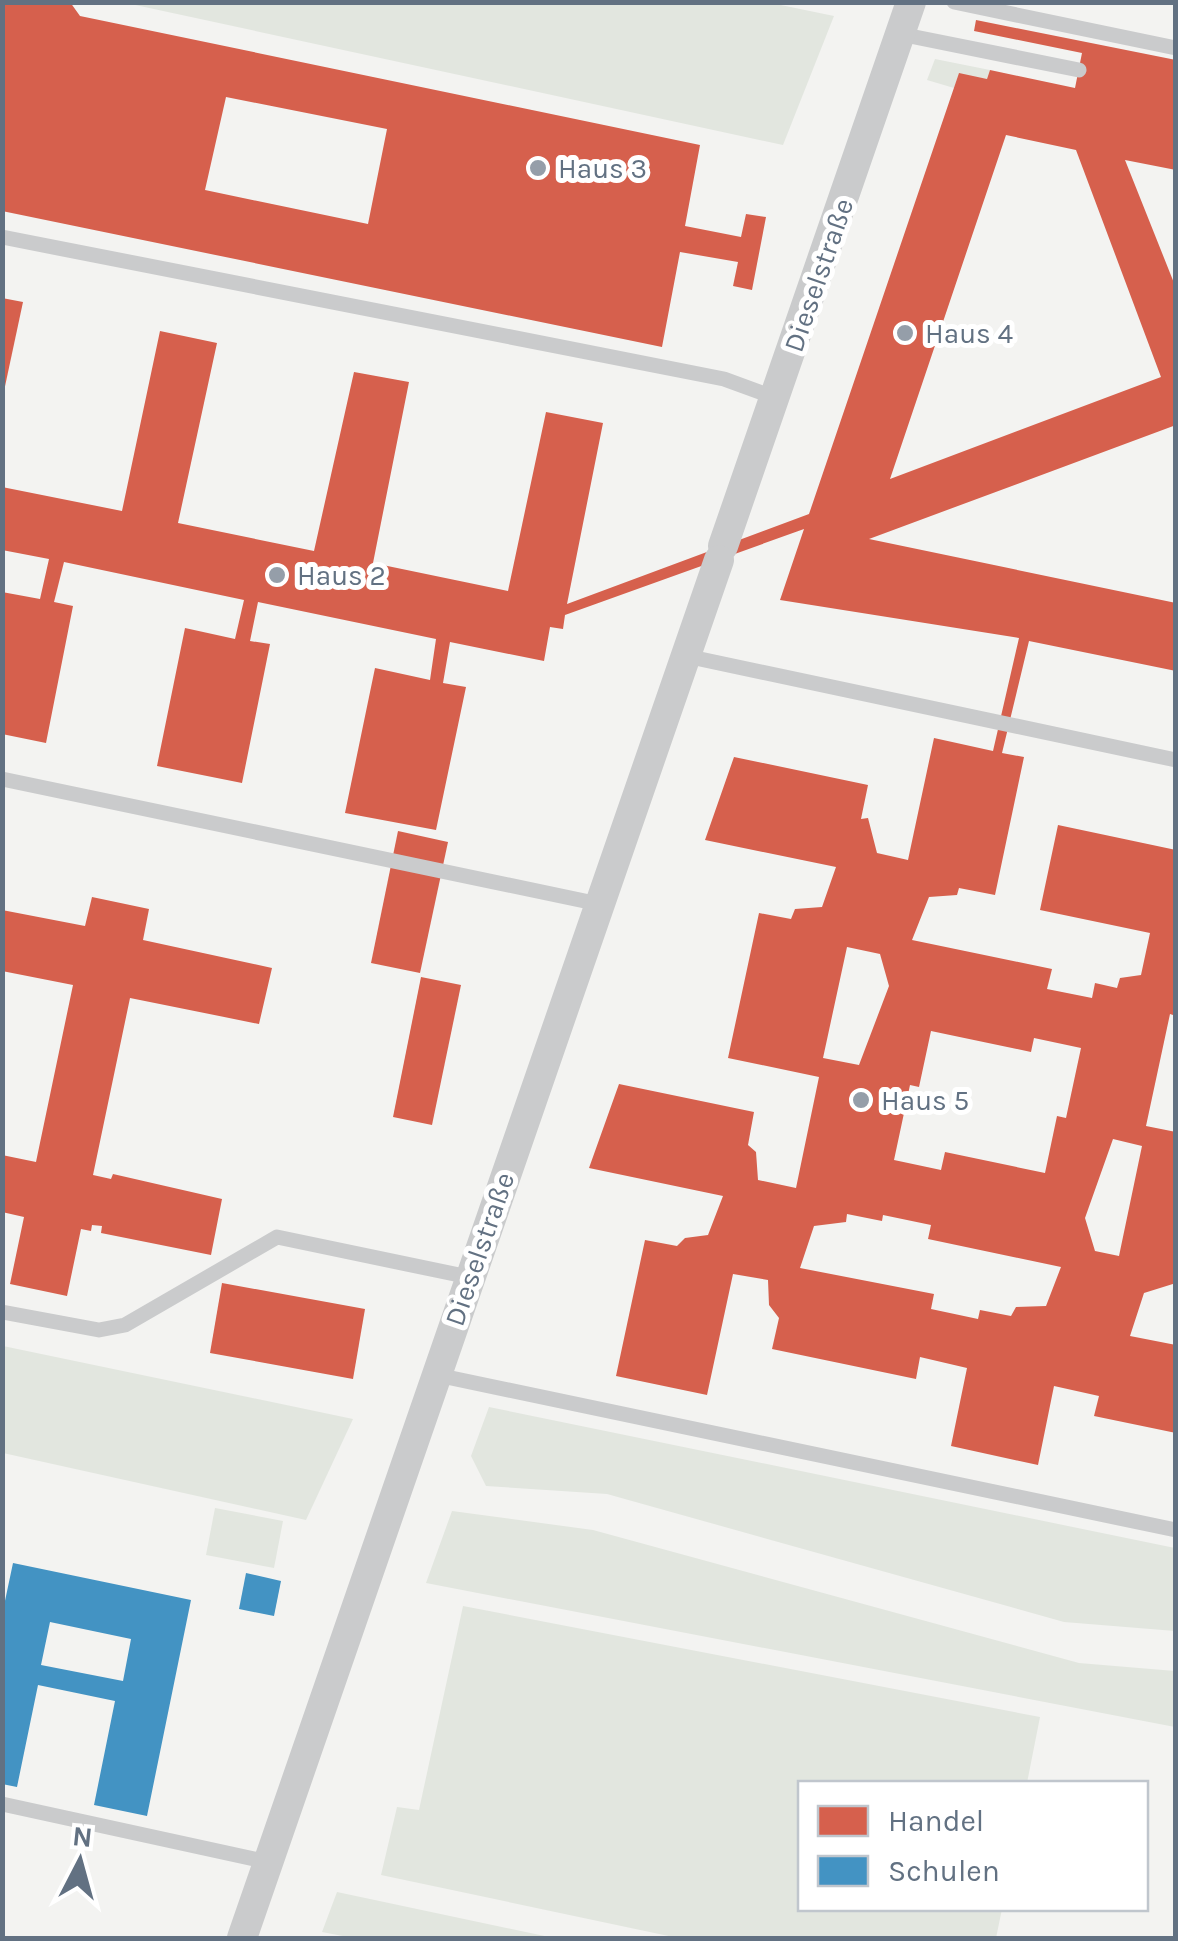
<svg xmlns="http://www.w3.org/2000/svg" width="1178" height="1941" font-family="Karla,sans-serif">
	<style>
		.green { fill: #e2e6df }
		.shops { fill: #d6604d; fill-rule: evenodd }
		.schools { fill: #4393c3; fill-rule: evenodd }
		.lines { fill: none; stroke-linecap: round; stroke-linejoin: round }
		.lane { stroke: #cacbcc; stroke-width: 15 }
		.street { stroke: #cacbcc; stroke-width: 30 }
		.poi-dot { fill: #959ea9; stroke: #fff; stroke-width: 4 }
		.labels { text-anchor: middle; stroke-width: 10; stroke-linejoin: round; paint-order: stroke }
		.poi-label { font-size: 28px; fill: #627182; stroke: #fff; text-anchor: start }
		.street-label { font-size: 28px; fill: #627182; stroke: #fff }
	</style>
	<rect width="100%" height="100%" fill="#f3f3f1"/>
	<g class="green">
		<path d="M771 3 834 16 783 145 126 3Z"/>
		<path d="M935 59 990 70 987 79 959 74 954 88 927 80Z"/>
		<path d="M3 1346 353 1419 306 1520 3 1453Z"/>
		<path d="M489 1407 1175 1548V1631L1064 1622 607 1494 486 1486 471 1456Z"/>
		<path d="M215 1508 283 1521 274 1568 206 1555Z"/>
		<path d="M452 1511 593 1530 1079 1663 1175 1671V1727L426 1583Z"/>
		<path d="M463 1606 1040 1717 1027 1783 800 1784V1908L1002 1909 996 1938H678L381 1875 397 1807 419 1810Z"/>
		<path d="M337 1892 554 1938H353L322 1932Z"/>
	</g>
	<g class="shops">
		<path d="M2 2H70L80 16 700 145 685 226 741 237 746 214 766 217 752 290 733 286 738 262 680 252 662 347 2 211ZM226 97 387 129 368 224 205 190Z"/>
		<path d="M976 20 1176 60V170L1125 160 1176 288V425L869 539 1176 603V671L1029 641 1002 753 1024 757 995 895 959 888 957 895 929 897 912 940 1052 969 1047 989 1092 998 1095 983 1117 988 1120 978 1141 975 1150 933 1040 910 1058 825 1176 850V1016L1170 1014 1146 1126 1176 1132V1283L1144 1293 1130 1336 1176 1345V1433L1094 1416 1099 1396 1054 1386 1038 1465 951 1446 967 1368 920 1357 916 1379 772 1349 779 1318 769 1305 768 1280 733 1274 707 1395 616 1376 645 1240 677 1246 685 1238 708 1235 723 1196 589 1168 619 1084 754 1112 748 1145 756 1152 758 1180 796 1188 819 1077 728 1058 759 913 791 919 795 909 822 907 836 867 705 840 734 757 868 785 861 819 868 818 877 853 908 860 934 738 993 751 1019 638 780 600 804 529 565 615 563 629 550 627 544 661 450 642 443 683 466 687 436 830 345 813 375 668 430 680 436 639 258 602 250 641 270 644 242 783 157 766 185 628 235 639 244 600 64 562 54 602 73 606 46 743 2 734V592L40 599 49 559 2 550V487L122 511 160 331 217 343 178 523 314 551 354 372 409 382 373 563 508 591 546 412 603 423 567 604 809 514 959 73 987 79 990 70 1075 88 1082 53 974 31ZM1006 135 1076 150 1161 377 890 479ZM847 947 880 954 889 986 859 1065 823 1058ZM931 1031 1031 1052 1034 1038 1081 1048 1066 1118 1057 1116 1045 1173 945 1152 941 1170 894 1160 910 1085 919 1087ZM1113 1139 1142 1146 1119 1256 1095 1251 1085 1218ZM847 1214 882 1221 883 1215 931 1225 928 1239 1061 1267 1046 1306 1016 1307 1011 1316 980 1310 978 1319 931 1309 934 1294 800 1268 814 1226 846 1222Z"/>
		<path d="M2 298 23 302 4 391H2Z"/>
		<path d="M398 831 448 842 420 973 371 963Z"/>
		<path d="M92 897 149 909 143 940 272 968 259 1024 130 998 93 1175 111 1179 113 1174 222 1199 211 1255 101 1233 102 1226 92 1225 91 1231 81 1229 67 1296 10 1284 24 1217 2 1212V1155L36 1162 73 985 2 971V910L85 926Z"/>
		<path d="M421 977 461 985 432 1125 393 1117Z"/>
		<path d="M222 1283 365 1309 353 1379 210 1353Z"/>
	</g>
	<g class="schools">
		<path d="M13 1563 191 1600 147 1816 94 1805 115 1701 38 1685 17 1787 2 1784V1615ZM50 1622 131 1639 123 1681 41 1665Z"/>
		<path d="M246 1573 281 1581 274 1616 239 1609Z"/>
	</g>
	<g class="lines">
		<g class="lane">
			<path d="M954 2 1176 48"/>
			<path d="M900 34 1079 70"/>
			<path d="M2 237 724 379 776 398"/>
			<path d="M686 656 1176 760"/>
			<path d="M2 779 599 904"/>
			<path d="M2 1312 99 1330 125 1325 277 1237 469 1277"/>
			<path d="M437 1375 1176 1530"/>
			<path d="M2 1804 268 1862"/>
		</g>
		<g class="street">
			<path d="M723 546 911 2"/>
			<path d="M242 1938 719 560"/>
		</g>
	</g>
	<g class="poi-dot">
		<circle cx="538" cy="168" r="10"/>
		<circle cx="905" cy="333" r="10"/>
		<circle cx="277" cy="575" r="10"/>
		<circle cx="861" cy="1100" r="10"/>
	</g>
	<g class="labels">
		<g class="poi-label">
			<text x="558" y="178">Haus 3</text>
			<text x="925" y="343">Haus 4</text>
			<text x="297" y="585">Haus 2</text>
			<text x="881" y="1110">Haus 5</text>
		</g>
		<g class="street-label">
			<text transform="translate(818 275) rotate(-71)" y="10">Dieselstraße</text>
			<text transform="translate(479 1249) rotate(-71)" y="10">Dieselstraße</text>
		</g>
	</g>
	<rect width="1178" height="1941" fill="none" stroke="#627182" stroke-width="10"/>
	<rect x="798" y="1781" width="350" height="130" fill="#ffffff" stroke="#c0c6cd" stroke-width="2.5"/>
	<rect x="818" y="1806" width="50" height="30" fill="#d6604d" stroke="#c0c6cd" stroke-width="2.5"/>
	<text x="888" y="1831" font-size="30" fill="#627182">Handel</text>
	<rect x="818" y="1856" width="50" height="30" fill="#4393c3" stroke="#c0c6cd" stroke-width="2.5"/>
	<text x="888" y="1881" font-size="30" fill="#627182">Schulen</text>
	<g transform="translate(80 1861) rotate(6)" stroke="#ffffff" stroke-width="8" paint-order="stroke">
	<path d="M0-8L18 38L0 25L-18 38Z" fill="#627182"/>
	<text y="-15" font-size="28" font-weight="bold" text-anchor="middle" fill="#627182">N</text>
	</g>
</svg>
